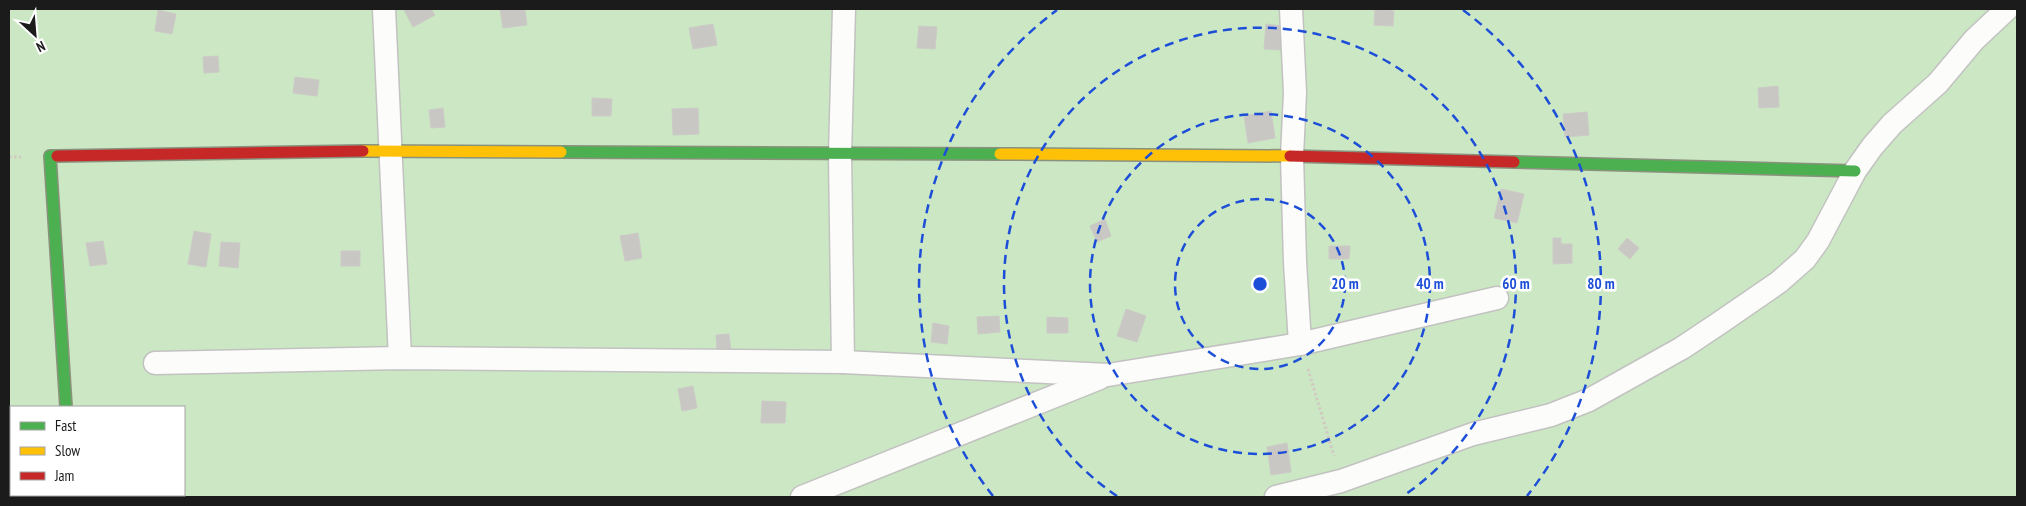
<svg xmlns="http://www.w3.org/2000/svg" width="2026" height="506" font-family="'PT Sans Narrow',sans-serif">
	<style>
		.grass { fill: #cbe7c4; fill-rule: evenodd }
		.building { fill: #c8c7c4; stroke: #cccbc6 }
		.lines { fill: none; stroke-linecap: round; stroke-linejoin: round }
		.street-casing { stroke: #c2c2c0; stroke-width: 25 }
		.fast-casing { stroke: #8a927e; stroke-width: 14 }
		.slow-casing { stroke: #8a927e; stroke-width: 14 }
		.jam-casing { stroke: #8a927e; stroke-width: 14 }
		.path { stroke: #d1c9c2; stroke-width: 3; stroke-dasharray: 2.5 2.5; stroke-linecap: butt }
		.street { stroke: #fcfcfb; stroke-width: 22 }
		.fast { stroke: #4caf50; stroke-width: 11 }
		.slow { stroke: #ffc107; stroke-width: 11 }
		.jam { stroke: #c62828; stroke-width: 11 }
		.ring { fill: none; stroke: #1d4ed8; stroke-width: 2.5; stroke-dasharray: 9 6 }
		.centre { fill: #1d4ed8; stroke: #fff; stroke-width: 2.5 }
		.ring-label { font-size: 15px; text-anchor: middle; font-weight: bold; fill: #1d4ed8; stroke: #fff; stroke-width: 5; stroke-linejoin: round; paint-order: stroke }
	</style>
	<rect width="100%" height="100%" fill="#e9e9e4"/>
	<path class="grass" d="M9 9H2017V497H9ZM11 407H184V495H11Z"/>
	<g class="building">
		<path d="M406 9H431L435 15 413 27 404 10Z"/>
		<path d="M500 9H525L527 25 503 28Z"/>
		<path d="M1375 9 1394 11 1393 26 1374 25Z"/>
		<path d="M158 10 176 14 172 34 155 31Z"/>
		<path d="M713 24 717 45 693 49 689 28Z"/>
		<path d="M1266 24 1283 26 1281 50 1264 49Z"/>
		<path d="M919 26 937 27 935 49 917 48Z"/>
		<path d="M218 56 219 72 204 73 203 57Z"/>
		<path d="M295 77 319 80 317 96 293 93Z"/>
		<path d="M1778 86 1779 107 1759 108 1758 88Z"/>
		<path d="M592 98 612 99 611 116H592Z"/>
		<path d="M443 108 445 127 431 128 429 110Z"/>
		<path d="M698 108 699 134 673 135 672 109Z"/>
		<path d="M1271 111 1275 138 1248 143 1244 116Z"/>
		<path d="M1587 112 1589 135 1565 137 1563 114Z"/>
		<path d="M1501 189 1524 194 1517 223 1494 218Z"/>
		<path d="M1105 219 1111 236 1097 242 1090 226Z"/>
		<path d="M194 231 211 234 206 267 188 264Z"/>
		<path d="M638 233 642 258 625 261 620 236Z"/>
		<path d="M1553 238H1561V244H1572V263L1553 264Z"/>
		<path d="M1627 238 1639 248 1630 259 1618 249Z"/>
		<path d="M103 241 107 264 90 266 86 243Z"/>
		<path d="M221 242 240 243 238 268 219 266Z"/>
		<path d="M1329 246H1350L1349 259H1329Z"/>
		<rect x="341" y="251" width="19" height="15"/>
		<path d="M1126 309 1146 316 1137 342 1117 336Z"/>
		<path d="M999 316 1000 332 978 334 977 317Z"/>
		<path d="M1047 317 1068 318V333H1047Z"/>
		<path d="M933 323 949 326 947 344 931 342Z"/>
		<path d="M729 334 731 350 717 351 716 335Z"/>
		<path d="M693 386 697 408 682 411 678 389Z"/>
		<path d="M762 401 786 402 785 423H761Z"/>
		<path d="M1287 443 1291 472 1271 475 1267 447Z"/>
	</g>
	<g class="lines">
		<defs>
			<g id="street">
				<path d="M384 9 400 358"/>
				<path d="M1291 9 1295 93 1292 156 1295 262 1300 344"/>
				<path d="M843 362 840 154 844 9"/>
				<path d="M155 363 400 358 843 362 1108 375 1300 344 1497 298"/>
				<path d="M72 495V497"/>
				<path d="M802 497 1100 378"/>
				<path d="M1276 497 1341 481 1473 434 1551 415 1589 400 1682 348 1718 324 1779 282 1805 259 1818 241 1855 171 1872 147 1892 124 1938 83 1974 40 2007 9"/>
			</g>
			<g id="fast">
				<path d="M561 152 1000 154"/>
				<path d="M57 156H50L66 407"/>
				<path d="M1514 162 1855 171"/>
			</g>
			<g id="slow">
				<path d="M363 151 561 152"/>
				<path d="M1000 154 1290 156"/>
			</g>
			<g id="jam">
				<path d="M57 156 363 151"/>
				<path d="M1290 156 1514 162"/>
			</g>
		</defs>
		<use href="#street" class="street-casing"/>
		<use href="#fast" class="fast-casing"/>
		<use href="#slow" class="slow-casing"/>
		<use href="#jam" class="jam-casing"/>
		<g class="path">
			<path d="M9 157H21"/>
			<path d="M1308 369 1334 456"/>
		</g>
		<use href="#street" class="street"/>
		<use href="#fast" class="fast"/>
		<use href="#slow" class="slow"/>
		<use href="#jam" class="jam"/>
	</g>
	<g class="ring">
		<circle cx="1260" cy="284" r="85"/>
		<circle cx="1260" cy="284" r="170"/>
		<path d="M1117 496A256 256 0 1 1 1403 496"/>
		<path d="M993 496A341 341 0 0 1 1057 10M1463 10A341 341 0 0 1 1527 496"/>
	</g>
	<circle cx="1260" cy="284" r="8" class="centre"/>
	<g class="ring-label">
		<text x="1345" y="289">20 m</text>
		<text x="1430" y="289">40 m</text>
		<text x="1516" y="289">60 m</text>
		<text x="1601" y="289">80 m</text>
	</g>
	<rect width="2026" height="506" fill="none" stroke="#1b1b1b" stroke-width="20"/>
	<rect x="10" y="406" width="175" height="90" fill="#ffffff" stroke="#a4a4a4"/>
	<rect x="20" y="422" width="25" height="8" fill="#4caf50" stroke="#a4a4a4"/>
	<text x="55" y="431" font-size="15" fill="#1b1b1b">Fast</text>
	<rect x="20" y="447" width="25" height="8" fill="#ffc107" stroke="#a4a4a4"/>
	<text x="55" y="456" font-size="15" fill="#1b1b1b">Slow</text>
	<rect x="20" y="472" width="25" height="8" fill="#c62828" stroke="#a4a4a4"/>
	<text x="55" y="481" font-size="15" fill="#1b1b1b">Jam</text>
	<g transform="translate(35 35) rotate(154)" stroke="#ffffff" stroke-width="4" paint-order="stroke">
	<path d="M0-4L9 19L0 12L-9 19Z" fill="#1b1b1b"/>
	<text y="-8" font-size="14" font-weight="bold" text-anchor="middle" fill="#1b1b1b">N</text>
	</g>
</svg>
